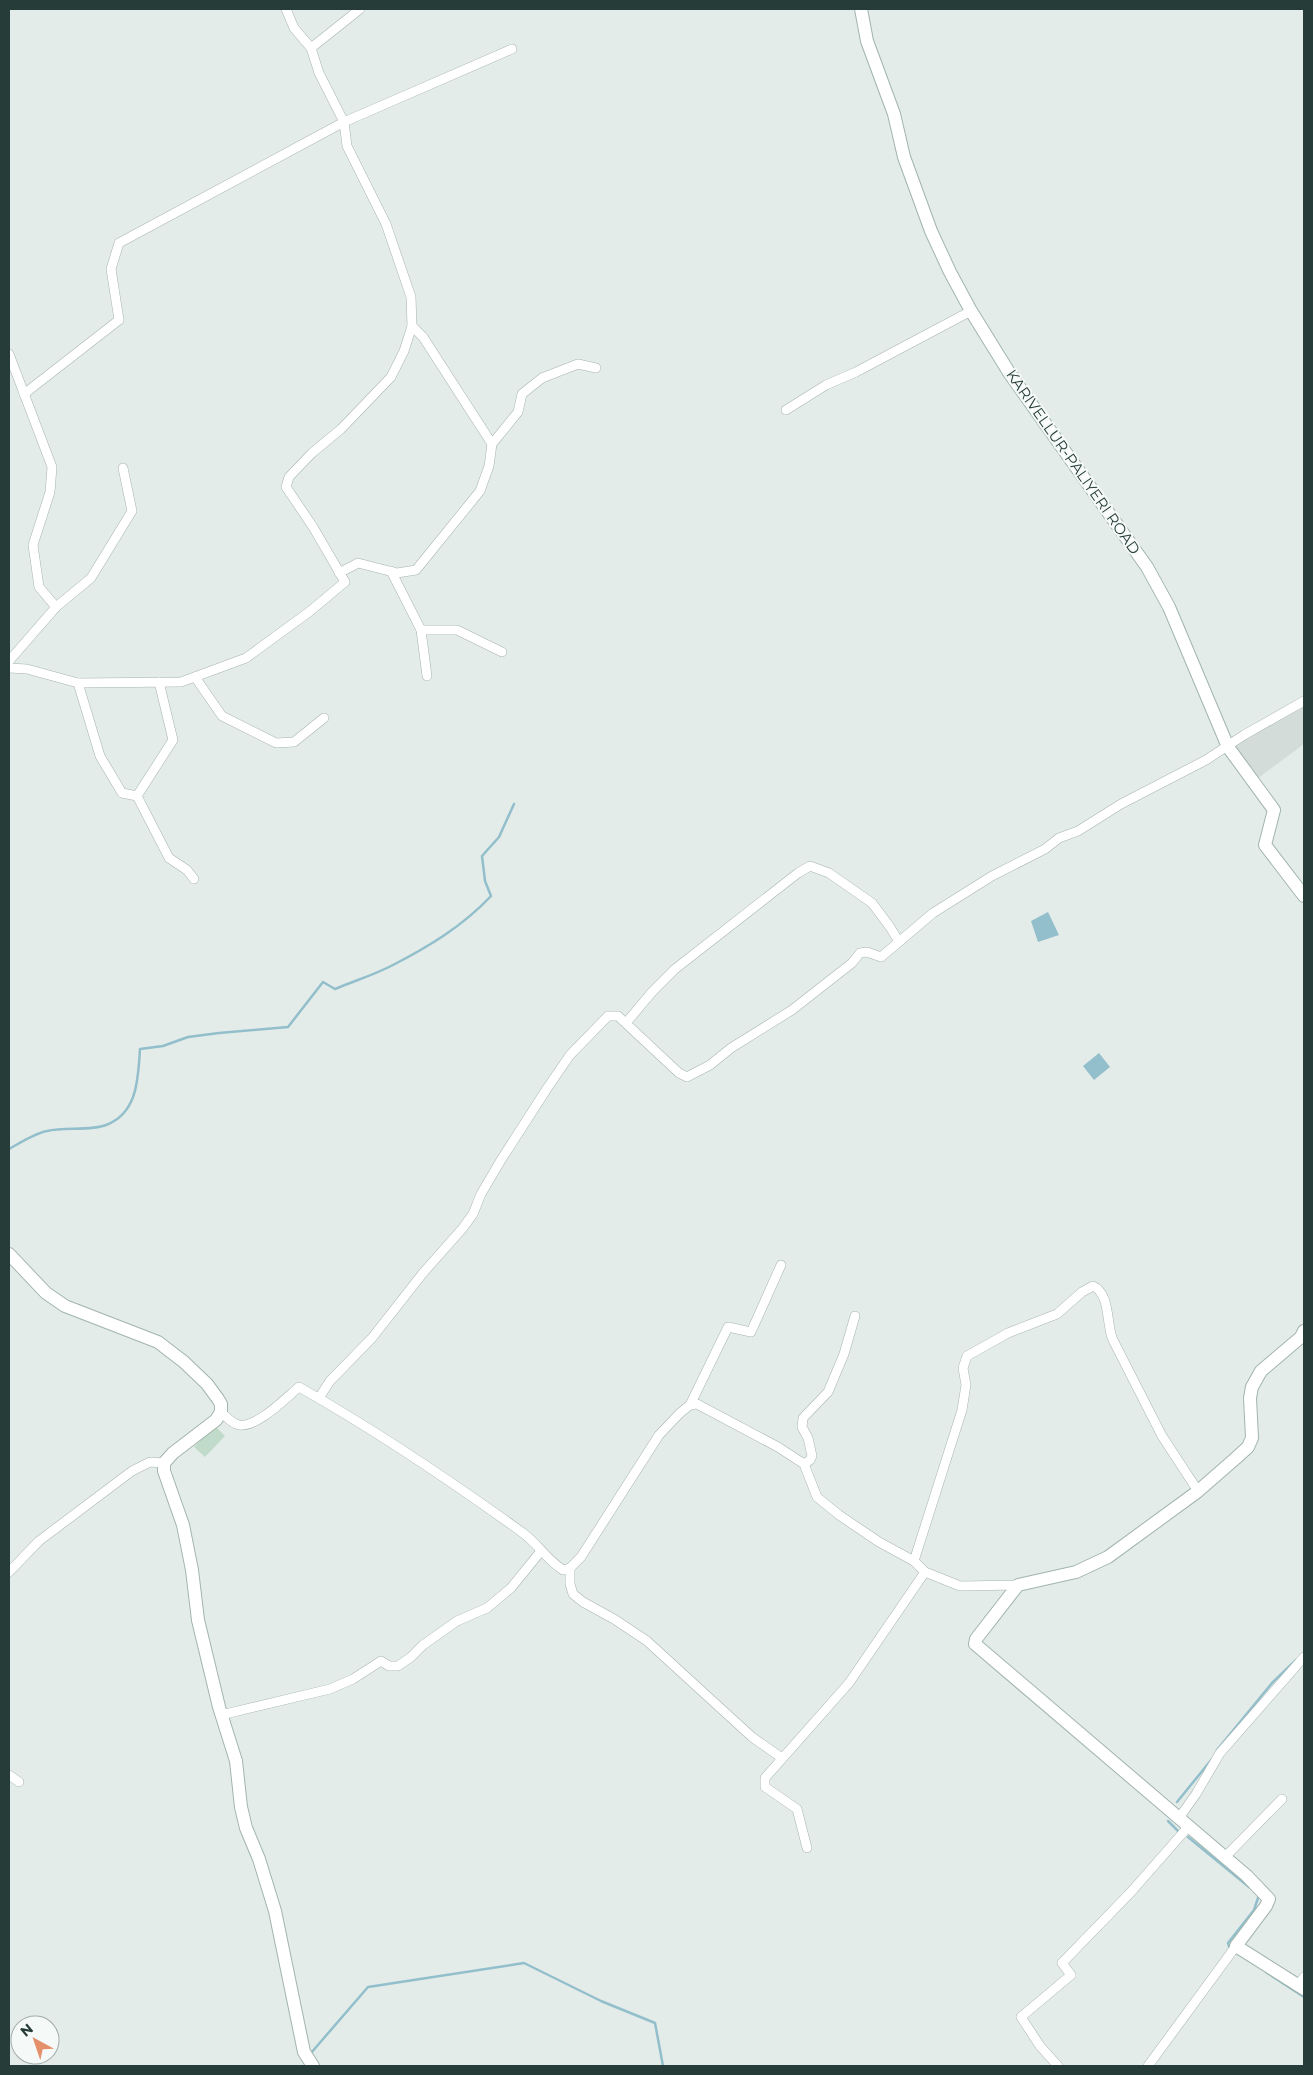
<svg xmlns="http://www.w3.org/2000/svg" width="1313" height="2075" font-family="Montserrat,sans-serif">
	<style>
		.built { fill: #d3dcd8 }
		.green { fill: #c0dbc9 }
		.water { fill: #92bfcb }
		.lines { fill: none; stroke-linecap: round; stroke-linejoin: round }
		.stream { stroke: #92bfcb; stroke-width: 2.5 }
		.street-casing { stroke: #a7b4b0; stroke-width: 10 }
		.secondary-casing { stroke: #a1b4ae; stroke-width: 14 }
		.street { stroke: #fff; stroke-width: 9 }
		.secondary { stroke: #fff; stroke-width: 12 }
		.labels { text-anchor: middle; stroke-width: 4; stroke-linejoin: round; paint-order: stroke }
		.street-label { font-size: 15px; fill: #253c38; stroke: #f5f9f7 }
	</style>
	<rect width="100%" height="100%" fill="#e4ece9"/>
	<path class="built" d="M1304 705V744L1257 779 1233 748 1243 739Z"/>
	<path class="green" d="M215 1426 225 1436 205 1457 194 1447Z"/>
	<g class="water">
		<path d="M1048 912 1059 935 1038 942 1031 921Z"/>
		<path d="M1099 1053 1110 1067 1094 1080 1083 1066Z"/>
	</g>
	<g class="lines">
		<g class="stream">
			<path d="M9 1149C20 1143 35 1133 47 1131 64 1127 91 1131 106 1125 138 1113 138 1078 140 1049L163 1046 188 1037 219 1033 288 1027 323 982 335 989C354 981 374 975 393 965 428 947 463 926 491 896L485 881 482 856 499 837 514 804"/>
			<path d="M1217 1750 1272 1683 1296 1660"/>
			<path d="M1177 1802 1212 1759"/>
			<path d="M1168 1821 1179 1832"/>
			<path d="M1188 1837 1249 1887"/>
			<path d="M1230 1949 1228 1943 1254 1910 1259 1895"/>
			<path d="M1266 1972 1304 1997"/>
			<path d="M311 2053 368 1987 524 1963 601 2001 655 2023 663 2066"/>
		</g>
		<defs>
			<g id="street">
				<path d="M311 48 360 9"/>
				<path d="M412 326 423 337 492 444"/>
				<path d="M9 354 52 467 50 492 33 545 39 587 56 607 9 661"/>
				<path d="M24 394 119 320 111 269 119 243 344 122 512 49"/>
				<path d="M786 410 826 385 856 372 971 311"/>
				<path d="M391 571 421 630 427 676"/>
				<path d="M339 573 358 563 397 573 416 570 480 491 489 466 492 444 518 412 522 394 542 378 578 364 596 368"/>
				<path d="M56 607 91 578 132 511 123 468"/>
				<path d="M421 630H457L502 652"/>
				<path d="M9 668 27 669 78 683 181 682 246 658 309 612 345 582 313 527 286 487 289 477 312 453 341 429 391 377 404 351 412 326 411 297 386 224 347 146 344 122 319 73 311 48 294 28 286 9"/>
				<path d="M195 677 222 716 276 743 294 742 324 718"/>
				<path d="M78 683 100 756 122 793 137 796 169 858 187 870 194 879"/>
				<path d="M137 796 173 740 159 682"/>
				<path d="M626 1023 652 992 675 969 798 873 810 866 829 873 872 903 890 927 899 942"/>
				<path d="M319 1398 330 1381 372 1338 423 1273 462 1229 473 1214 481 1194 501 1160 548 1087 570 1055 608 1016H618L679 1073 687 1077 710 1065 731 1048 792 1010 852 963 860 953 867 952 881 957 933 913 992 876 1045 849 1059 838 1078 831 1121 804 1206 760 1244 735 1304 701"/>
				<path d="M690 1405 728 1327 751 1332 781 1265"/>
				<path d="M221 1412C225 1416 231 1422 236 1424 253 1432 287 1397 299 1387 377 1431 451 1481 523 1533 538 1544 547 1560 563 1570L570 1568 581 1557 659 1435 680 1413 690 1405 697 1404 778 1447 804 1464 817 1497 839 1515 879 1542 914 1561 925 1572 960 1586 1018 1585"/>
				<path d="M804 1464 810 1460 812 1456 808 1438 802 1427 803 1418 828 1392 844 1354 855 1316"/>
				<path d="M914 1561 962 1410 966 1385 963 1368 967 1356 1008 1333 1057 1314 1082 1292 1093 1286C1111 1294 1106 1326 1113 1340L1162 1436 1198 1491"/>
				<path d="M570 1568V1584L573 1594 583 1602 614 1619 647 1641 752 1737 782 1758"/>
				<path d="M9 1572 39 1541 132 1471 150 1462 164 1463"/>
				<path d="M221 1715 330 1689 353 1679 381 1661 389 1666H398L411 1657 423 1645 457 1621 487 1608 511 1588 541 1551"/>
				<path d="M9 1775 19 1782"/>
				<path d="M1179 1818 1196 1794 1220 1753 1304 1657"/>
				<path d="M807 1848 797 1809 765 1787V1778L849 1683 925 1572"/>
				<path d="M1225 1857 1282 1799"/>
				<path d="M1298 1985 1304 1977"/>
				<path d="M1058 2066 1040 2046 1021 2017 1071 1975 1062 1963 1131 1892 1189 1826"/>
				<path d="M1148 2066 1236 1946"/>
			</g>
			<g id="secondary">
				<path d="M861 9 867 41 894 114 904 157 931 231 950 272 971 311 1010 374 1147 567 1169 607 1228 747 1274 810 1265 845 1304 896"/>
				<path d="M9 1254 46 1293 65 1306 158 1342 184 1362 207 1384 218 1399 221 1404V1412L216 1420 173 1453 164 1463V1471L183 1525 192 1570 198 1620 219 1707 236 1761 241 1807 246 1828 259 1859 275 1911 304 2052 313 2066"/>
				<path d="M1304 1331 1301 1337 1261 1371 1252 1387 1250 1398 1252 1438 1248 1447 1236 1458 1197 1492 1108 1557 1076 1572 1018 1585 976 1639 975 1644 1247 1876 1269 1899 1266 1906 1236 1946 1304 1989"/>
			</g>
		</defs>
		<use href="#street" class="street-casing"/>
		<use href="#secondary" class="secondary-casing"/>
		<use href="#street" class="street"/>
		<use href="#secondary" class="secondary"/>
	</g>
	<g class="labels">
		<g class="street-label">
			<text transform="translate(1073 462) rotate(55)" y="5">KARIVELLUR-PALIYERI ROAD</text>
		</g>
	</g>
	<rect width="1313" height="2075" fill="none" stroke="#253c38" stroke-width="20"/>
	<g transform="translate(35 2040) rotate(320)"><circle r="24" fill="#f5f9f7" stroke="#a2adab"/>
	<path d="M0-4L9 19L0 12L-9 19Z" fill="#e4916b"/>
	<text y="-8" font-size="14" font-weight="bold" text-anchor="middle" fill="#253c38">N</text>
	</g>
</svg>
